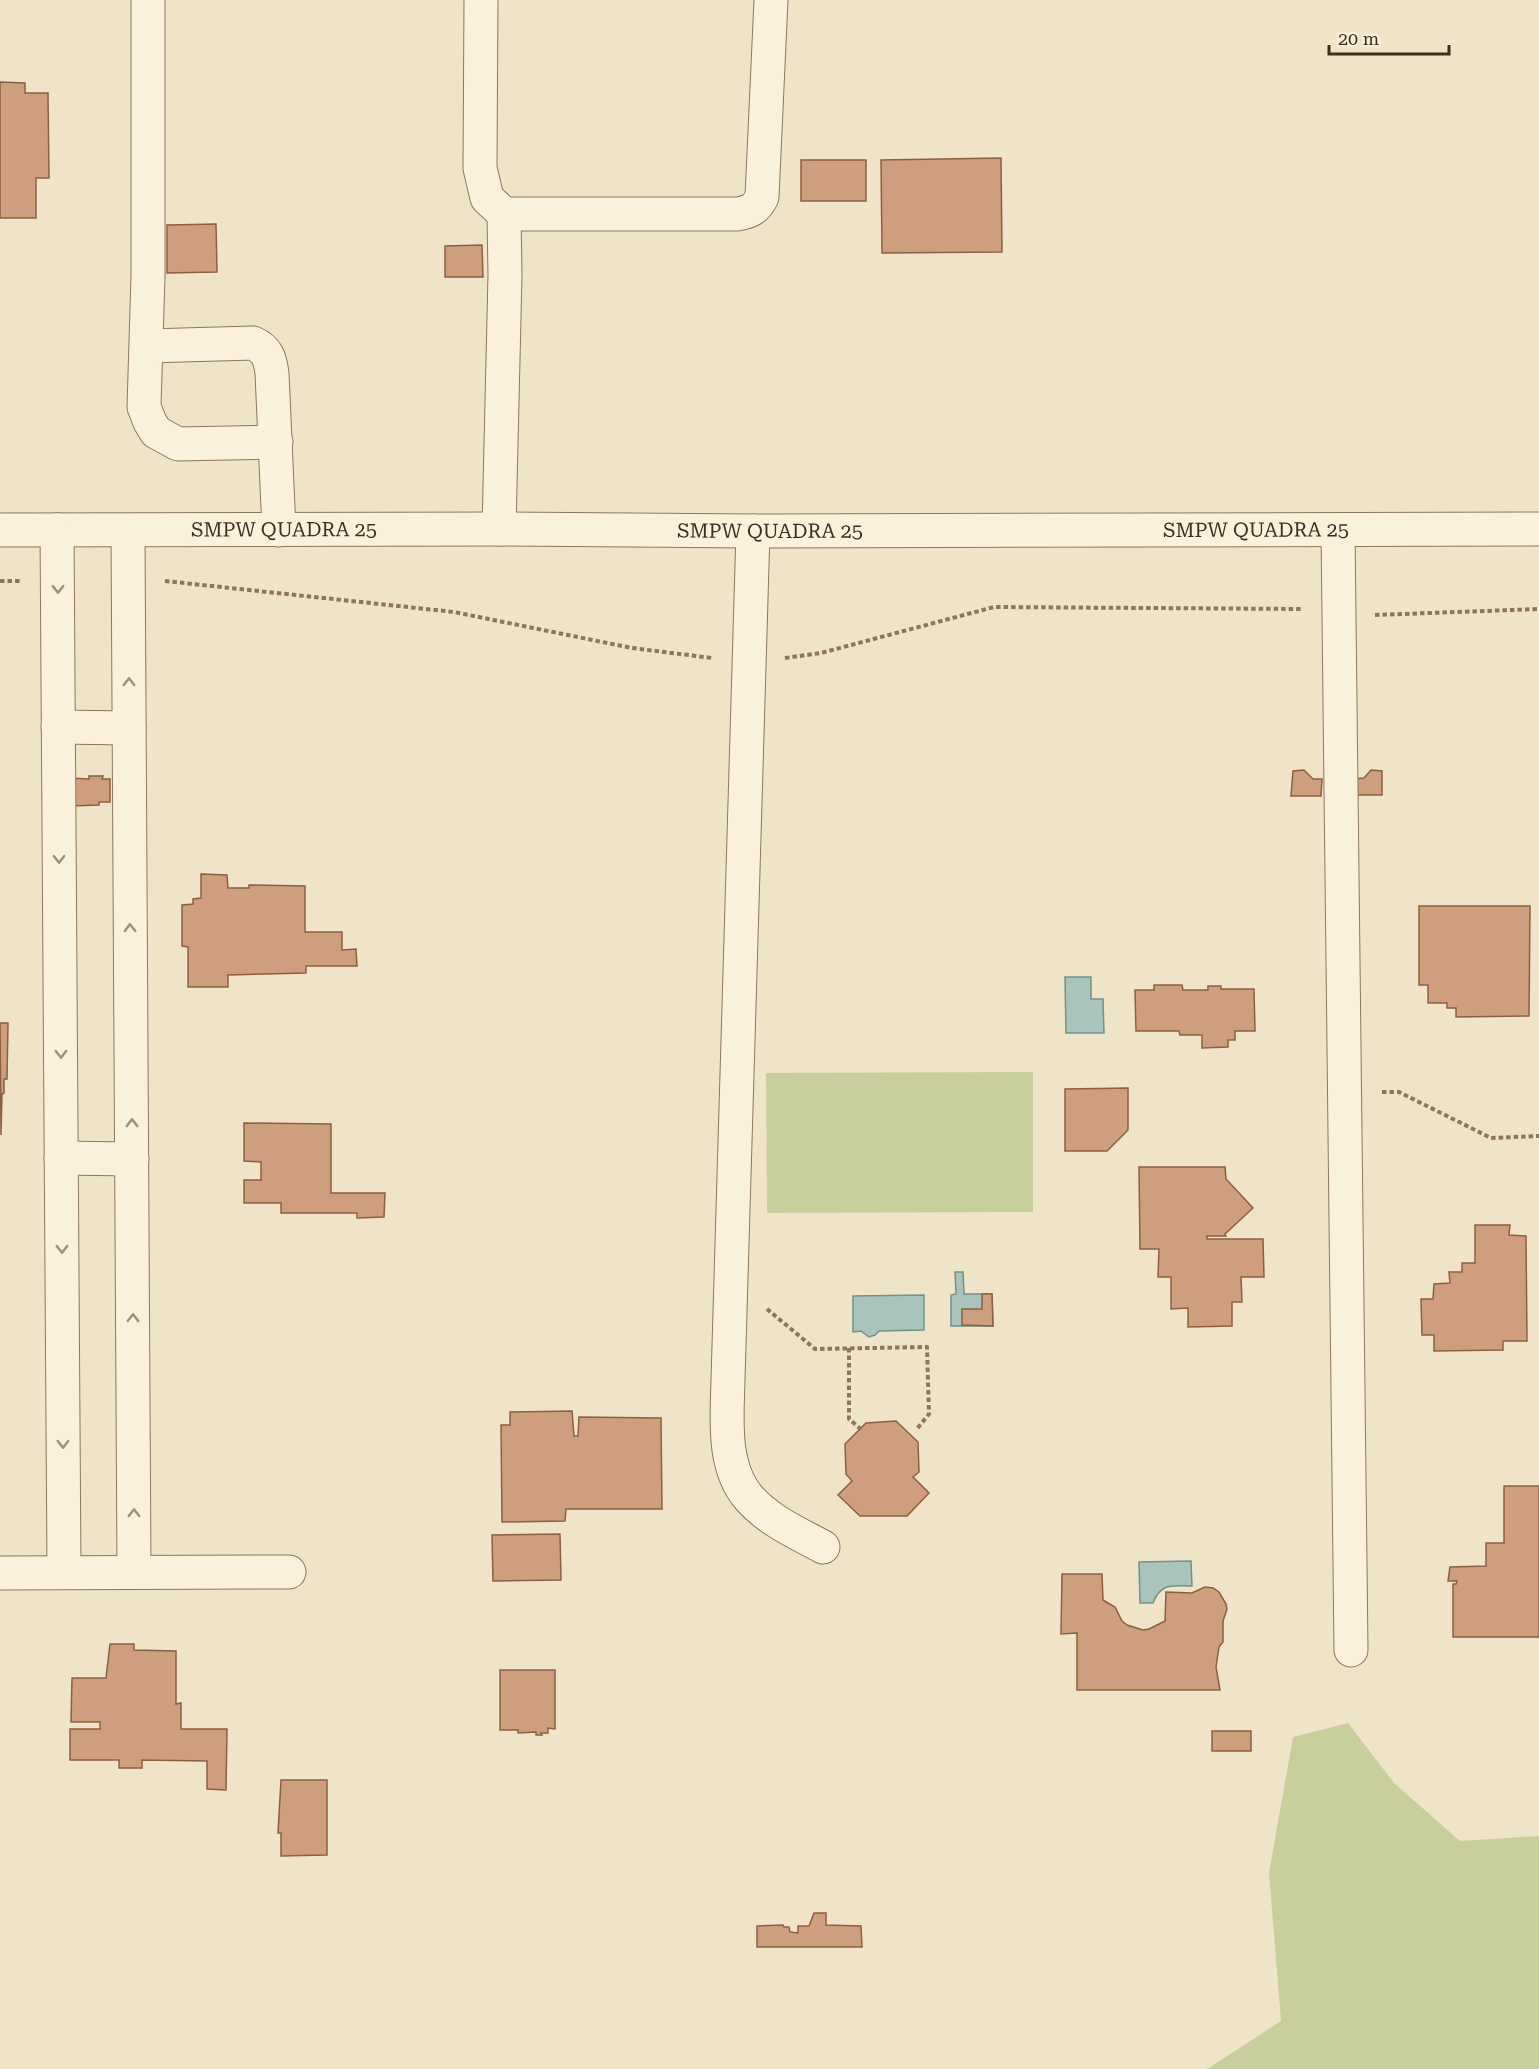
<svg xmlns="http://www.w3.org/2000/svg" width="1539" height="2069" font-family="'Roboto Serif',serif">
	<style>
		.green { fill: #c9cf9b }
		.water { fill: #a9c4bc; stroke: #6f938a; stroke-width: 1.5 }
		.building { fill: #cf9f7d; stroke: #8d5f41; stroke-width: 1.5 }
		.lines { fill: none; stroke-linecap: round; stroke-linejoin: round }
		.minor-casing { stroke: #8d765c; stroke-width: 35 }
		.path { stroke: #8d765c; stroke-width: 4; stroke-dasharray: 4.5 3; stroke-linecap: butt }
		.minor { stroke: #faf1dc; stroke-width: 33 }
		.oneway { stroke: #9c907e }
		.labels { text-anchor: middle; stroke-width: 4.5; stroke-linejoin: round; paint-order: stroke }
		.street-label { font-size: 20px; fill: #3d2e20; stroke: #f7eed8 }
	</style>
	<rect width="100%" height="100%" fill="#f0e4c8"/>
	<g class="green">
		<path d="M1033 1072V1212L767 1213 766 1073Z"/>
		<path d="M1348 1723 1394 1783 1460 1841 1539 1836V2069H1207L1281 2021 1269 1873 1293 1737Z"/>
	</g>
	<g class="water">
		<path d="M1065 977H1091V999H1103L1104 1033H1066Z"/>
		<path d="M955 1272H963L964 1294H992L993 1326H951V1295L956 1294Z"/>
		<path d="M924 1295V1330L879 1331 875 1335 869 1337 861 1331 853 1332V1296Z"/>
		<path d="M1191 1561 1192 1586C1173 1586 1161 1582 1153 1603H1140L1139 1562Z"/>
	</g>
	<g class="building">
		<path d="M0 82 25 83V93H48L49 178H36V218H0Z"/>
		<path d="M1001 158 1002 252 882 253 881 160Z"/>
		<rect x="801" y="160" width="65" height="41"/>
		<path d="M216 224 217 272 167 273V225Z"/>
		<path d="M482 245 483 277H445V246Z"/>
		<path d="M1304 770 1313 779H1322L1321 796H1291L1293 771Z"/>
		<path d="M1371 770 1382 771V795H1354V779L1364 778Z"/>
		<path d="M89 776H103L102 779H110V802H99V805L70 806 69 778 89 779Z"/>
		<path d="M201 874 227 875 228 888H249V885L305 886V932H342V950L356 949 357 966H306V973L228 975V987H188V947L182 946V905L193 904V899L201 898Z"/>
		<path d="M1419 906H1530L1529 1016 1456 1017V1008H1447V1003H1428V985H1419Z"/>
		<path d="M1154 985H1182L1183 990H1208V986H1221V989H1254L1255 1031H1235V1040H1228V1047L1202 1048V1035H1180L1179 1031H1136L1135 990H1154Z"/>
		<path d="M0 1023H8L7 1079H4V1093L2 1094 1 1135Z"/>
		<path d="M1128 1088V1130L1107 1151H1065V1089Z"/>
		<path d="M244 1123 331 1124V1193H385L384 1217 357 1218V1213H281V1203H244V1180H261V1162L244 1161Z"/>
		<path d="M1139 1167H1225L1226 1179 1253 1208 1225 1234 1226 1236H1207V1239H1263L1264 1277H1241L1242 1302H1232V1326L1188 1327V1308L1171 1309V1277H1158L1159 1249H1140Z"/>
		<path d="M1475 1225H1510L1509 1235 1526 1236 1527 1341H1503V1350L1434 1351V1335H1422L1421 1299H1433L1434 1284 1450 1283 1449 1272H1462V1263H1475Z"/>
		<path d="M982 1294H992L993 1326 962 1325V1309H982Z"/>
		<path d="M572 1411 574 1436H578L579 1417 661 1418 662 1509H566L565 1521 502 1522 501 1425H510V1412Z"/>
		<path d="M896 1421 918 1442 919 1472 913 1477 929 1493 907 1516H860L838 1495 852 1481 846 1474 845 1444 866 1423Z"/>
		<path d="M1504 1486H1539V1637H1453V1584H1456L1457 1581H1448L1450 1567 1486 1566V1543H1504Z"/>
		<path d="M560 1534 561 1580 493 1581 492 1535Z"/>
		<path d="M1062 1574H1102L1103 1600 1115 1607 1122 1621 1127 1625 1143 1630 1149 1629 1165 1621 1166 1592 1192 1593 1205 1587 1213 1588 1219 1592 1226 1604 1227 1609 1223 1621V1642L1219 1647 1216 1667 1220 1690H1077V1633L1061 1634Z"/>
		<path d="M110 1644H134V1650L176 1651V1704L181 1703V1729H227L226 1790 207 1789V1761L142 1760V1768H119V1760H70V1729H100V1722H71L72 1678H106Z"/>
		<path d="M500 1670H555V1729L548 1728V1733H541L542 1735H536V1732L518 1733V1730H500Z"/>
		<rect x="1212" y="1731" width="39" height="20"/>
		<path d="M281 1780H327V1855L281 1856V1833H278Z"/>
		<path d="M814 1913H826V1925L861 1926 862 1947H757V1926L783 1925 784 1927H789L790 1932 798 1933V1926H809Z"/>
	</g>
	<g class="lines">
		<defs>
			<g id="minor">
				<path d="M148 0V276L144 407 150 422 156 432 178 444 276 442"/>
				<path d="M481 0 480 168 487 198 504 214 505 275 499 529"/>
				<path d="M504 214H737C750 212 756 209 762 197L771 0"/>
				<path d="M147 346 253 343C267 349 270 358 272 373L279 530"/>
				<path id="s1" d="M0 530 499 529 753 531 1539 529"/>
				<path d="M57 530 64 1572"/>
				<path d="M1338 530 1351 1650"/>
				<path d="M128 531 134 1572"/>
				<path d="M753 531 728 1380C727 1418 722 1467 749 1498 768 1520 797 1533 823 1547"/>
				<path d="M58 727 129 728"/>
				<path d="M61 1158 132 1159"/>
				<path d="M0 1573 289 1572"/>
			</g>
		</defs>
		<use href="#minor" class="minor-casing"/>
		<g class="path">
			<path d="M0 581H20"/>
			<path d="M165 581 454 612 632 648 712 658"/>
			<path d="M1375 615 1539 609"/>
			<path d="M785 658 821 653 994 607 1302 609"/>
			<path d="M1382 1092H1399L1491 1138 1539 1136"/>
			<path d="M767 1309 815 1349 927 1347 929 1414 916 1430"/>
			<path d="M849 1348V1419L863 1431"/>
		</g>
		<use href="#minor" class="minor"/>
	</g>
	<defs><path id="oneway-chevron" d="M-2-3.5L2.5 0L-2 3.5" fill="none" stroke-width="1.6" stroke-linecap="round" stroke-linejoin="round" transform="scale(1.5)"/></defs>
	<g class="oneway">
		<use href="#oneway-chevron" transform="translate(58 589) rotate(90)"/>
		<use href="#oneway-chevron" transform="translate(129 682) rotate(-90)"/>
		<use href="#oneway-chevron" transform="translate(59 859) rotate(90)"/>
		<use href="#oneway-chevron" transform="translate(130 928) rotate(-91)"/>
		<use href="#oneway-chevron" transform="translate(61 1054) rotate(90)"/>
		<use href="#oneway-chevron" transform="translate(132 1123) rotate(-91)"/>
		<use href="#oneway-chevron" transform="translate(62 1249) rotate(90)"/>
		<use href="#oneway-chevron" transform="translate(133 1318) rotate(-90)"/>
		<use href="#oneway-chevron" transform="translate(63 1444) rotate(90)"/>
		<use href="#oneway-chevron" transform="translate(134 1513) rotate(-90)"/>
	</g>
	<g class="labels">
		<g class="street-label">
			<text dy="7" stroke="none"><textPath href="#s1" startOffset="284">SMPW QUADRA 25</textPath></text>
			<text dy="7" stroke="none"><textPath href="#s1" startOffset="1256">SMPW QUADRA 25</textPath></text>
			<text dy="7" stroke="none"><textPath href="#s1" startOffset="770">SMPW QUADRA 25</textPath></text>
		</g>
	</g>
	<path d="M1329 45v9h120v-9" fill="none" stroke="#3d2e20" stroke-width="3"/>
	<text x="1338" y="45" font-size="18" fill="#3d2e20" stroke="#f7eed8" stroke-width="4.5" paint-order="stroke">20 m</text>
</svg>
